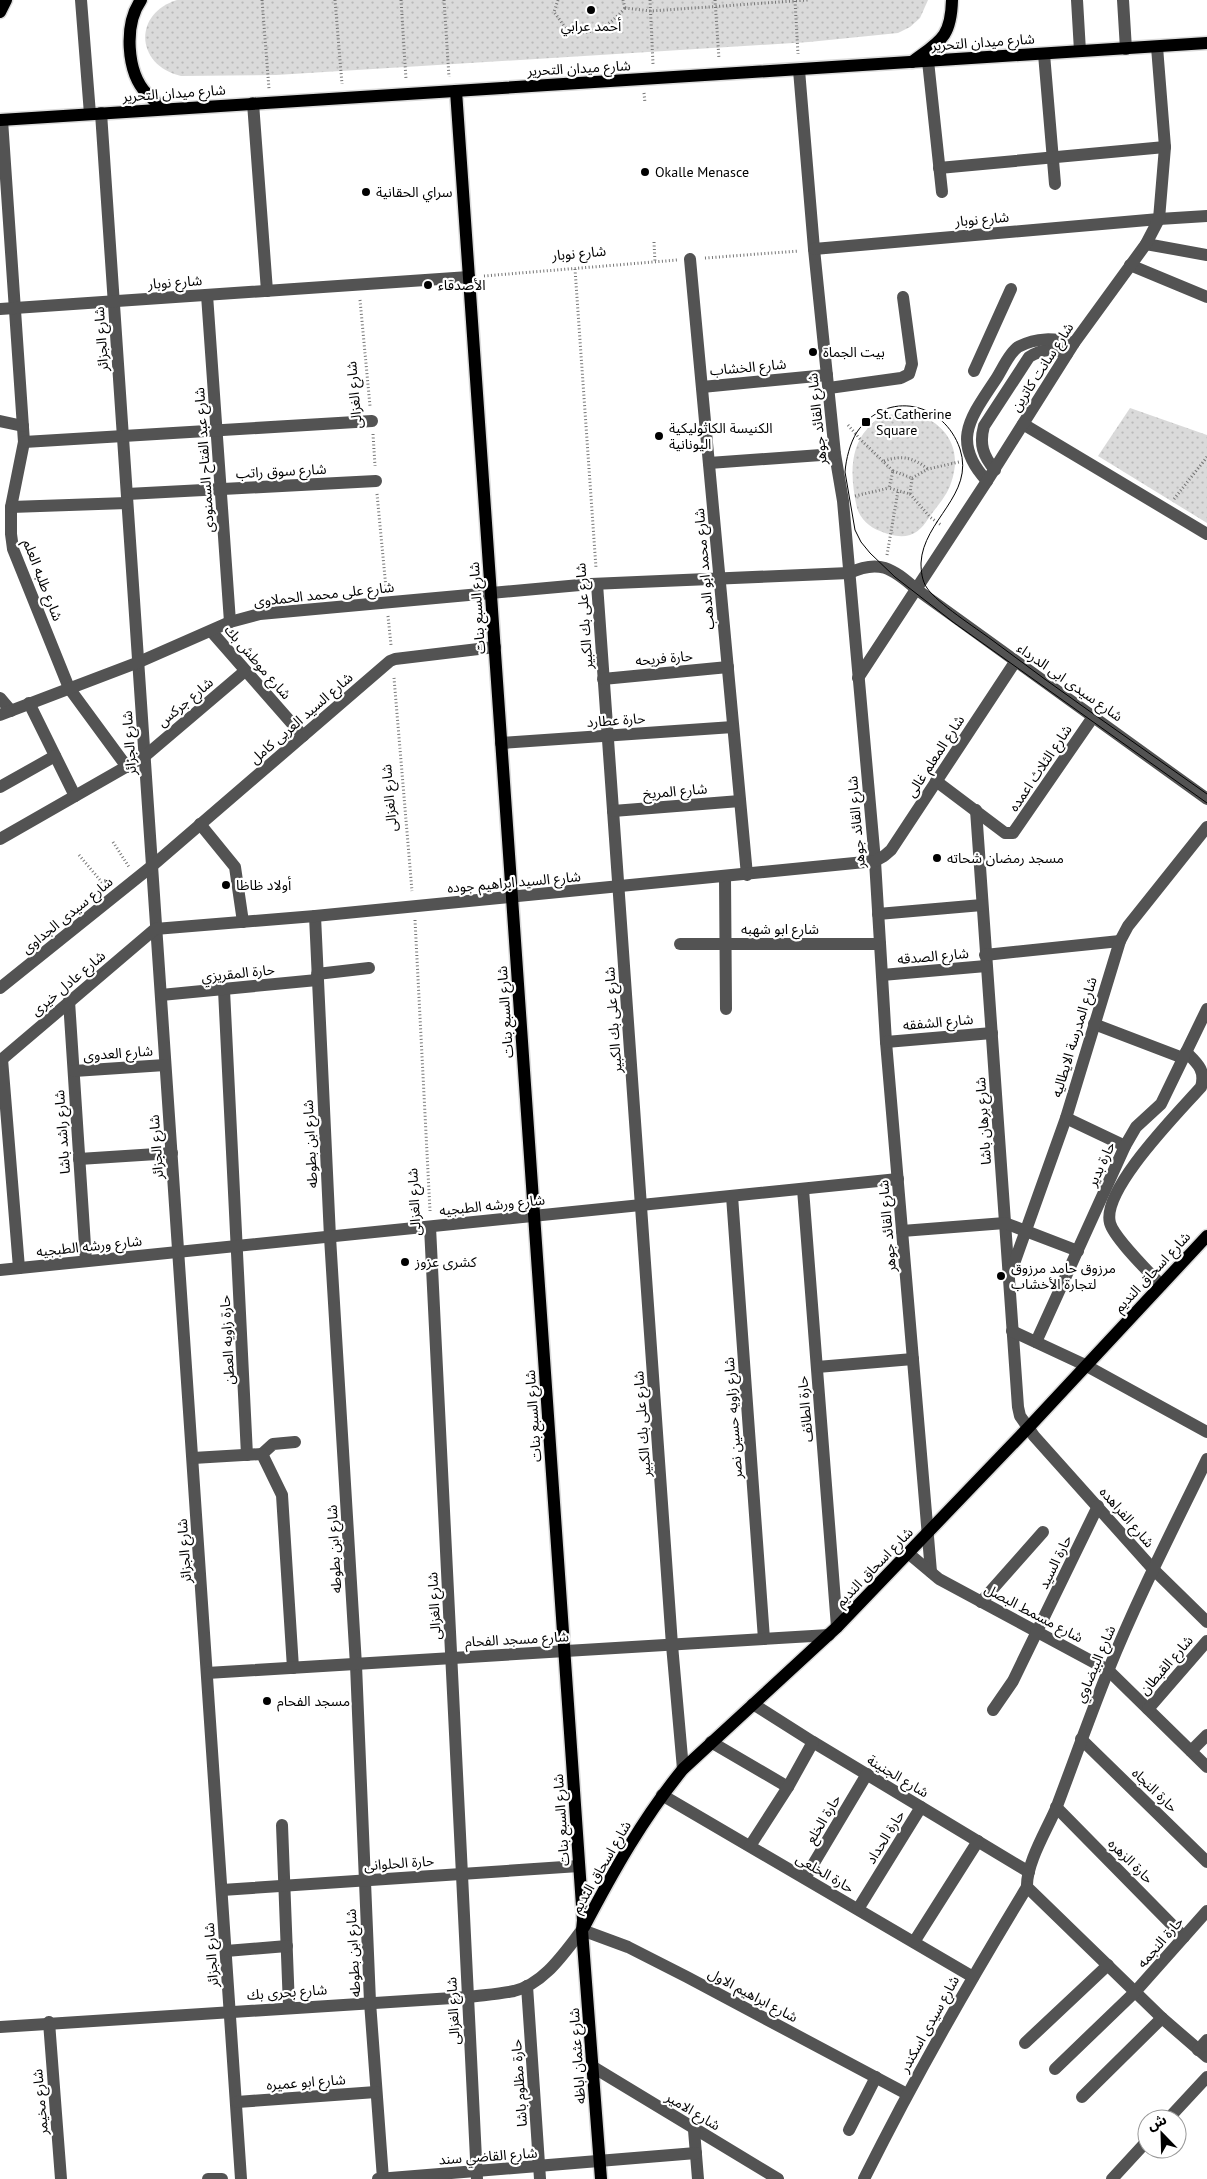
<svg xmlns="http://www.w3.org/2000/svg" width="1207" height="2179" font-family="'PT Sans','Noto Sans Arabic',sans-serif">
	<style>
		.green { fill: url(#green-dots) }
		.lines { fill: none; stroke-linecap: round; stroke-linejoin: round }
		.major-casing { stroke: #dbdbdb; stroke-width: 15 }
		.path { stroke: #757575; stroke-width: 3; stroke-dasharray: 1 2.5; stroke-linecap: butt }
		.minor { stroke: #535353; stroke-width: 12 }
		.major { stroke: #000; stroke-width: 12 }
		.tram { stroke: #000; stroke-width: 1 }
		.poi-dot { fill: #000; stroke: #fff; stroke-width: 2 }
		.labels { text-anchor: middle; stroke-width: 4.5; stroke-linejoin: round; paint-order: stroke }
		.poi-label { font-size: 14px; fill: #000; stroke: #fff; text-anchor: start }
		.street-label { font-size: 14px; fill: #000; stroke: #fff }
	</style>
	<defs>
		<pattern id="green-dots" width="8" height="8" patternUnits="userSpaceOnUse" patternTransform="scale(1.25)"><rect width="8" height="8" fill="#dadada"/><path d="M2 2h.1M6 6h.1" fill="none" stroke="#b9b9b9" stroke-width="1.8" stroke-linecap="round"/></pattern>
	</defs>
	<rect width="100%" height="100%" fill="#fff"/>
	<g class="green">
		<path d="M177 0H928L920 18 910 27 898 33 809 42 276 75 181 76C136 66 132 14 177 0Z"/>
		<path d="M1130 408 1207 435V523L1098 456Z"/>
		<path d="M909 412C944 420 964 447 951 483 948 493 940 503 933 512 926 521 922 531 910 535 900 538 889 535 880 531 870 528 860 518 857 508 851 481 848 449 868 428 872 424 875 420 879 418 889 414 899 413 909 412Z"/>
	</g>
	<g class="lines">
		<defs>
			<g id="major">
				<path d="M141 0C124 24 126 72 147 94 152 99 159 104 165 109"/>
				<path d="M0 12 6 0"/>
				<path d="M912 62C940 41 951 38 952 0"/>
				<path d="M456 91 583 1920 582 1930 601 2179"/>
				<path d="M0 120 1207 43"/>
				<path d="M584 1927C613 1872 643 1818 683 1769L837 1627 1028 1428 1207 1236"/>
			</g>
		</defs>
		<use href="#major" class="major-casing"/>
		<g class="path">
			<path d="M262 0 269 89"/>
			<path d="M335 0 342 84"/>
			<path d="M401 0 406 79"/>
			<path d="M444 0 449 77"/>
			<path d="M558 0 554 12 570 34C597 32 607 28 625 8"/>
			<path d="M623 0 625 8"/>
			<path d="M650 0 653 64"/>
			<path d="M715 0 719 59"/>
			<path d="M795 1 798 54"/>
			<path d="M625 8 651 11 808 0"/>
			<path d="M644 93 645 103"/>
			<path d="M654 242 655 262"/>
			<path d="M705 258 799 251"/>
			<path d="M575 269 596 568"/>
			<path d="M484 276 677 260"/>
			<path d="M360 300 370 406"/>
			<path d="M848 425 860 439 893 471"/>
			<path d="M373 434 375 466"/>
			<path d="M884 461C902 455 912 457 928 469"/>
			<path d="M893 471 912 478 910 494 889 488Z"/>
			<path d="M912 478 928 469 959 462"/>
			<path d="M377 494 386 588"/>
			<path d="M910 494 930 517 941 525"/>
			<path d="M855 496 889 488"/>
			<path d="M1174 499 1207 457"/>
			<path d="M887 555 898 491"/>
			<path d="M388 616 391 645"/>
			<path d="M394 678 412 891"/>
			<path d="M113 842 129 867"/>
			<path d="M79 855 105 886"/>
			<path d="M415 920 430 1211"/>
		</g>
		<g class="minor">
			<path d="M81 0 90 114"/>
			<path d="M1077 0 1080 51"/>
			<path d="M1123 0 1126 49"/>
			<path d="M1044 54 1055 184"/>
			<path d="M928 61 942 192"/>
			<path d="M799 70 814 249 835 454 843 501 875 861 886 1042 931 1572"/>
			<path d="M253 103 267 291"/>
			<path d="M101 113 241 2179"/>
			<path d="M2 120 24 442 11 507V534L13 549 69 688 127 767"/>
			<path d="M939 168 1165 147"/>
			<path d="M1146 244 1207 255"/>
			<path d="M814 249 1159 219 1207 216"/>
			<path d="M690 259 747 875"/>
			<path d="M1130 265 1207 297"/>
			<path d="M207 295 230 622"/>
			<path d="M0 309 469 277"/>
			<path d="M974 371 1011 289"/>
			<path d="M702 387 827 375"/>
			<path d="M829 388 901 378 909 374 912 364 903 297"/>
			<path d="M0 421 23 426"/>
			<path d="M1023 424 1207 534"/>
			<path d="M24 442 372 421"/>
			<path d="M709 463 835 454"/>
			<path d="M995 470C983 456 979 444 984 426L1029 357C1042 349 1053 348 1067 354"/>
			<path d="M987 481C950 441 971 417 996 379 1002 370 1009 353 1018 347 1037 337 1054 338 1074 343"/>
			<path d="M127 494 376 481"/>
			<path d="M11 507 127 503"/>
			<path d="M597 584 672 1645 683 1769"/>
			<path d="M211 631 303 736"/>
			<path d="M858 678 987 481 1074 343 1146 244 1159 219 1165 147 1157 47"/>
			<path d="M603 679 728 667"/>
			<path d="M0 698 11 711"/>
			<path d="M29 703 75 796"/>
			<path d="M0 715 139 662 230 622 260 614 591 584 849 573C879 559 892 568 916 589L1207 799"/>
			<path d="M501 743 733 727"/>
			<path d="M936 781 1005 833H1013L1093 717"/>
			<path d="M0 787 55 756"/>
			<path d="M976 810 1018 1407 1020 1416 1034 1436 1153 1569 1207 1622"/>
			<path d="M613 811 740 801"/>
			<path d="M200 824 235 867 243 922"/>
			<path d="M0 839 145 756 245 671"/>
			<path d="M725 877 726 1009"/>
			<path d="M878 914 982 905"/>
			<path d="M315 916 330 1237 356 1665 370 2002 383 2179"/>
			<path d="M680 944H880"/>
			<path d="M985 955 1120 941"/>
			<path d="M317 974 369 968"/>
			<path d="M882 975 986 966"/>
			<path d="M0 988 152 866 390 661 395 659 495 647"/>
			<path d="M224 990 247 1455"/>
			<path d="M161 995 317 980"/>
			<path d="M69 1001 86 1261"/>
			<path d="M1094 1024 1183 1058"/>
			<path d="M886 1042 992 1033"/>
			<path d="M2 1059 19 1268"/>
			<path d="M0 1061 155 929 315 916 875 861 884 856 891 850 1015 662"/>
			<path d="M74 1071 165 1065"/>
			<path d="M1066 1118 1125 1146"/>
			<path d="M79 1159 172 1153"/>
			<path d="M803 1189 837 1627"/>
			<path d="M732 1196 764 1639"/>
			<path d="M430 1227 477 2179"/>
			<path d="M902 1231 1005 1223 1078 1251"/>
			<path d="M0 1270 898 1179"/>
			<path d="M1011 1272 1066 1118 1120 941 1128 926 1207 827"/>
			<path d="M1161 1285C1149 1272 1114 1238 1110 1223 1101 1190 1179 1112 1201 1087 1206 1070 1197 1063 1186 1052"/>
			<path d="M1012 1331 1085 1365 1207 1432"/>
			<path d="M1036 1342 1125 1146 1136 1127 1161 1104 1207 1009"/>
			<path d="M817 1367 913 1359"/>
			<path d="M262 1454 273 1444 295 1442"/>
			<path d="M193 1458 262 1454 282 1495 293 1668"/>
			<path d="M908 1553 939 1579 1108 1670 1207 1767"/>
			<path d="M981 1602 1043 1532"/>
			<path d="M207 1673 829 1635"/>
			<path d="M753 1704 813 1742 1029 1872"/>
			<path d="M1148 1709 1207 1641"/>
			<path d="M993 1710 1013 1681 1098 1506"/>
			<path d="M1081 1739 1207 1862"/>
			<path d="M711 1742 788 1787"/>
			<path d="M1191 1751 1207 1735"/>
			<path d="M662 1795 973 1977"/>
			<path d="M1056 1807 1184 1937"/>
			<path d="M282 1825 289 2007"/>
			<path d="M750 1846 788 1787 813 1742"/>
			<path d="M805 1878 867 1774"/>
			<path d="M1027 1887C1026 1863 1048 1828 1057 1806 1074 1761 1090 1716 1108 1671 1137 1599 1173 1529 1207 1459"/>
			<path d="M1027 1887 1162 2018 1207 2057"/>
			<path d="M222 1890 579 1866"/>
			<path d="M858 1909 921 1807"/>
			<path d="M914 1942 978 1841"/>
			<path d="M226 1951 287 1946"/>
			<path d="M527 1986 540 2179"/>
			<path d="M49 2022 61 2179"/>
			<path d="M0 2027 468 1997C483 1995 499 1994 514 1991 544 1984 564 1953 582 1930L628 1947 687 1977 907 2094"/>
			<path d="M1025 2043 1108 1965"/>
			<path d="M1198 2050 1207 2040"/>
			<path d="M593 2067 778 2179"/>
			<path d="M1055 2069 1135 1992 1207 1911"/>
			<path d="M1082 2097 1162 2018"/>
			<path d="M237 2102 376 2092"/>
			<path d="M1168 2119 1207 2077"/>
			<path d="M694 2130 698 2179"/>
			<path d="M849 2130 876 2077"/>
			<path d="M208 2179H222"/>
			<path d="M378 2179 696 2153"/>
			<path d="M864 2179C914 2079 969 1982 1027 1887"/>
			<path d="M1112 2179 1147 2141"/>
		</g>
		<use href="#major" class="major"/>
		<path class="tram" d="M1207 794C1135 743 1062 693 992 640 976 628 937 603 927 588 922 581 921 571 921 563 923 520 975 495 960 449 944 402 887 389 857 432 850 443 846 459 845 472L855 530 861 542 870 553 895 577 953 622 1207 803"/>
	</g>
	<g class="poi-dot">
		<circle cx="591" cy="10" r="5"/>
		<circle cx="645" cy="172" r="5"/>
		<circle cx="366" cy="192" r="5"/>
		<circle cx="428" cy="285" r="5"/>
		<circle cx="813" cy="352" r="5"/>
		<rect x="861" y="417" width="10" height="10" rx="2.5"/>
		<circle cx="659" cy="436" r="5"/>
		<circle cx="937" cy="858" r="5"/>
		<circle cx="226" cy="885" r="5"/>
		<circle cx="405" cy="1262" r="5"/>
		<circle cx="1001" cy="1276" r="5"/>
		<circle cx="267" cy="1701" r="5"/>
	</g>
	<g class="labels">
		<g class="poi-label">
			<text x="591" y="31" text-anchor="middle">أحمد عرابي</text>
			<text x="655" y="177">Okalle Menasce</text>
			<text x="376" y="197">سراي الحقانية</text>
			<text x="438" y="290">الأصدقاء</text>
			<text x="823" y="357">بيت الجماة</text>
			<text x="876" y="419">St. Catherine<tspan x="876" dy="16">Square</tspan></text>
			<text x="669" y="433">الكنيسة الكاثوليكية<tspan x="669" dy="16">اليونانية</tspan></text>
			<text x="947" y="863">مسجد رمضان شحاته</text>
			<text x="236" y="890">أولاد ظاظا</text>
			<text x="415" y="1267">كشرى عزوز</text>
			<text x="1011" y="1273">مرزوق حامد مرزوق<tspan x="1011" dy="16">لتجارة الأخشاب</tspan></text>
			<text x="277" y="1706">مسجد الفحام</text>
		</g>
		<g class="street-label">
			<text transform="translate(983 42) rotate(-4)" y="5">شارع ميدان التحرير</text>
			<text transform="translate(579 68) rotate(-3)" y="5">شارع ميدان التحرير</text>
			<text transform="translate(174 93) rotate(-4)" y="5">شارع ميدان التحرير</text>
			<text transform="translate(982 219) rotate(-5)" y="5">شارع نوبار</text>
			<text transform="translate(579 253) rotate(-5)" y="5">شارع نوبار</text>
			<text transform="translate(175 282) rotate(-4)" y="5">شارع نوبار</text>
			<text transform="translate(101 339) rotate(-94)" y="5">شارع الجزائر</text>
			<text transform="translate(748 367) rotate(-5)" y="5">شارع الخشاب</text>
			<text transform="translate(1042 367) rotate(-57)" y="5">شارع سانت كاترين</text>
			<text transform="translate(354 395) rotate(-95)" y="5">شارع الغزالى</text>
			<text transform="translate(817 419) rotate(-96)" y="5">شارع القائد جوهر</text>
			<text transform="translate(204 460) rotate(-94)" y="5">شارع عبد الفتاح السمنودى</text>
			<text transform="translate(281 471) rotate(-3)" y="5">شارع سوق راتب</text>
			<text transform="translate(704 569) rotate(-95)" y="5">شارع محمد ابو الدهب</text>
			<text transform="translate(43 580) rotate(69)" y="5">شارع طلبه العلم</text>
			<text transform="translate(324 594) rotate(-6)" y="5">شارع على محمد الحملاوى</text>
			<text transform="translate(477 608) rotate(-94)" y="5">شارع السبع بنات</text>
			<text transform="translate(584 616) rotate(-94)" y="5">شارع على بك الكبير</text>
			<text transform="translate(664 658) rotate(-5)" y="5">حارة فريحه</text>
			<text transform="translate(258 662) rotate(49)" y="5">شارع موطش بك</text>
			<text transform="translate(1070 682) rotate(35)" y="5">شارع سيدى ابى الدرداء</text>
			<text transform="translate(185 702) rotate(-40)" y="5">شارع جركس</text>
			<text transform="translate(301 718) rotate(-41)" y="5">شارع السيد العربى كامل</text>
			<text transform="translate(616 720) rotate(-4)" y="5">حارة عطارد</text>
			<text transform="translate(129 743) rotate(-94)" y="5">شارع الجزائر</text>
			<text transform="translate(935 756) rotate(-57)" y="5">شارع المعلم غالى</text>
			<text transform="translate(1040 768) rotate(-56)" y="5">شارع الثلاث اعمده</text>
			<text transform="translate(675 791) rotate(-5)" y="5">شارع المريخ</text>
			<text transform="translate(389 798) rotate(-95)" y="5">شارع الغزالى</text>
			<text transform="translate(856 822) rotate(-95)" y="5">شارع القائد جوهر</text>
			<text transform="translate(514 882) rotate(-5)" y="5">شارع السيد ابراهيم جوده</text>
			<text transform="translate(67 915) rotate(-39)" y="5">شارع سيدى الجداوى</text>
			<text x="780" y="934">شارع ابو شهبه</text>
			<text transform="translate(933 956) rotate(-5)" y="5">شارع الصدقه</text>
			<text transform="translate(238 973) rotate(-6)" y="5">حارة المقريزي</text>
			<text transform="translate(68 983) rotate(-40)" y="5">شارع عادل خيرى</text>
			<text transform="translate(505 1012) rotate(-94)" y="5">شارع السبع بنات</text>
			<text transform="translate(613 1020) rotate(-94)" y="5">شارع على بك الكبير</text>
			<text transform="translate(938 1022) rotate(-5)" y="5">شارع الشفقه</text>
			<text transform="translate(1074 1037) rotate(-73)" y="5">شارع المدرسة الايطاليه</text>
			<text transform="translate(118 1053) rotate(-4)" y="5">شارع العدوى</text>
			<text transform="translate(983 1121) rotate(-94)" y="5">شارع برهان باشا</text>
			<text transform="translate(62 1132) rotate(-94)" y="5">شارع راشد باشا</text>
			<text transform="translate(310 1144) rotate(-93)" y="5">شارع ابن بطوطه</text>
			<text transform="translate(156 1147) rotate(-94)" y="5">شارع الجزائر</text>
			<text transform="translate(1101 1164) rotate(-65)" y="5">حارة بدير</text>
			<text transform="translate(414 1202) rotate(-93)" y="5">شارع الغزالى</text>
			<text transform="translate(492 1205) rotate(-6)" y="5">شارع ورشه الطبجيه</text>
			<text transform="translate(887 1226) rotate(-95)" y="5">شارع القائد جوهر</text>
			<text transform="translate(89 1246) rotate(-6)" y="5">شارع ورشه الطبجيه</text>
			<text transform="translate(1152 1272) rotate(-47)" y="5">شارع اسحاق النديم</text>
			<text transform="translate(227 1340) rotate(-93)" y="5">حارة زاويه العطن</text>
			<text transform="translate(805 1409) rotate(-95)" y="5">حارة الطائف</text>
			<text transform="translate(533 1416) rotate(-94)" y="5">شارع السبع بنات</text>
			<text transform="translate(733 1418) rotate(-94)" y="5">شارع زاويه حسين نصر</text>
			<text transform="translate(642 1424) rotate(-94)" y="5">شارع على بك الكبير</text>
			<text transform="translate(1127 1517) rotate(49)" y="5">شارع الفراهده</text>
			<text transform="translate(334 1549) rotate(-93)" y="5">شارع ابن بطوطه</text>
			<text transform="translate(184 1551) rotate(-94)" y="5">شارع الجزائر</text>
			<text transform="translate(1055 1562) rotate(-64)" y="5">حارة السيد</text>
			<text transform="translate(874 1567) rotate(-46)" y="5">شارع اسحاق النديم</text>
			<text transform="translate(434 1606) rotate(-93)" y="5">شارع الغزالى</text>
			<text transform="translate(1034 1613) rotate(28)" y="5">شارع مسمط البصل</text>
			<text transform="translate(517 1639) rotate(-3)" y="5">شارع مسجد الفحام</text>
			<text transform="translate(1095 1664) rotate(-67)" y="5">شارع البيضاوي</text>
			<text transform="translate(1166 1665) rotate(-49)" y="5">شارع القبطان</text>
			<text transform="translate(898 1776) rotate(31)" y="5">شارع الجنينة</text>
			<text transform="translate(1155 1790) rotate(44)" y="5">حارة النجاه</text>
			<text transform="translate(823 1819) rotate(-59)" y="5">حارة الخلع</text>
			<text transform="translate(561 1820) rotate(-94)" y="5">شارع السبع بنات</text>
			<text transform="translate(885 1837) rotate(-58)" y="5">حارة الحداد</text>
			<text transform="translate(1131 1861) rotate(45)" y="5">حارة الزهره</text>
			<text transform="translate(399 1863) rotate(-4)" y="5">حارة الحلوانى</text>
			<text transform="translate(601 1867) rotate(-60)" y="5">شارع اسحاق النديم</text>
			<text transform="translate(825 1873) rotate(30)" y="5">حارة الخلعى</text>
			<text transform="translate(1160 1942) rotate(-49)" y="5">حارة النجمه</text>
			<text transform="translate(353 1953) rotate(-93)" y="5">شارع ابن بطوطه</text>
			<text transform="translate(211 1955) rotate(-94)" y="5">شارع الجزائر</text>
			<text transform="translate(287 1992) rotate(-4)" y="5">شارع بحرى بك</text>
			<text transform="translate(753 1995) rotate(28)" y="5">شارع ابراهيم الاول</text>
			<text transform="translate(453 2011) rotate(-93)" y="5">شارع الغزالى</text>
			<text transform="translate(929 2024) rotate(-61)" y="5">شارع سيدى اسكندر</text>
			<text transform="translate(577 2056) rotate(-94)" y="5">شارع عثمان اباظه</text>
			<text transform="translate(306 2082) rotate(-4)" y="5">شارع ابو عميره</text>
			<text transform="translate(519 2083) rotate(-94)" y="5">حارة مظلوم باشا</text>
			<text transform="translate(40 2102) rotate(-95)" y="5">شارع مخيمر</text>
			<text transform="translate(693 2111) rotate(31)" y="5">شارع الامير</text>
			<text transform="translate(488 2156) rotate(-4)" y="5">شارع القاضي سند</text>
		</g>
	</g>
	<g transform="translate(1162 2134) rotate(337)"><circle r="24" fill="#ffffff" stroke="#999999"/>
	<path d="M0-4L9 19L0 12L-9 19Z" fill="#000000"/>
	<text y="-8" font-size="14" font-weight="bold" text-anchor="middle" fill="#000000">ش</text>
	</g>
</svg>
